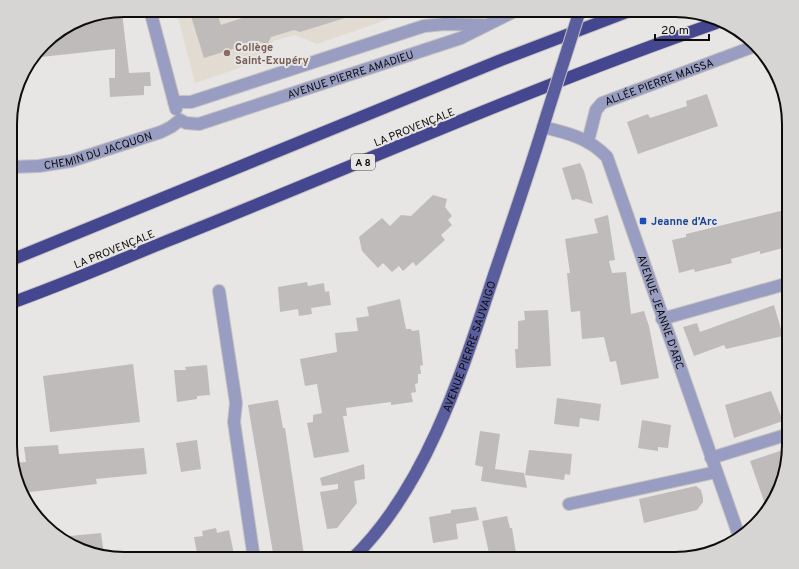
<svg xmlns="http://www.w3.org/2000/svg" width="799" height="569" font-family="Overpass,sans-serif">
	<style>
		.built { fill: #e2dbd2 }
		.building { fill: #bebbba }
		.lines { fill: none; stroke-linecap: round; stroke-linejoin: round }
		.minor-casing { stroke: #c5c3c1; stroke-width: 14 }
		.major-casing { stroke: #c5c3c1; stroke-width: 14 }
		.highway-casing { stroke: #c5c3c1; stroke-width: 14 }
		.minor { stroke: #989dc1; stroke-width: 12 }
		.major { stroke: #5a5e9e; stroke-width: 12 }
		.highway { stroke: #454690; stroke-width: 12 }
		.major-bridge-casing { stroke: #c5c3c1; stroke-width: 14; stroke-linecap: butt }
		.major-bridge { stroke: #5a5e9e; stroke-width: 12 }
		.education-dot { fill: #8d6e63; stroke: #e8e6e4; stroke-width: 1.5 }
		.transit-dot { fill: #1a4fb4; stroke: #e8e6e4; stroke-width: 1.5 }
		.labels { text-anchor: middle; stroke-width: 4; stroke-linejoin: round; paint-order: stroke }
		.shield { fill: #e8e6e4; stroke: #4f4e4d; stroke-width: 1 }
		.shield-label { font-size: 10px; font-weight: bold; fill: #0e0d0c }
		.education-label { font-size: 11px; font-weight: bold; fill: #785e54; stroke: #e8e6e4; text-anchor: start }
		.street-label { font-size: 11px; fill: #0e0d0c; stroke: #e8e6e4 }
		.transit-label { font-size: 11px; font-weight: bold; fill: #164399; stroke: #e8e6e4; text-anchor: start }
		.rim { fill: none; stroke: #0e0d0c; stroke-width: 2 }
	</style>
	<rect width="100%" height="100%" fill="#e8e6e4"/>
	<path class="built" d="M176 10H415L317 44 295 35 273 41 260 61 195 83Z"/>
	<g class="building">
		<path d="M189 10H216L221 25 266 10H360L361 13 300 32 294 30 271 37 267 45 258 41 204 58Z"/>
		<path d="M122 12 129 73 150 72 151 86H144V95L110 97 109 78H115V49L32 58 49 38 87 16Z"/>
		<path d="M707 94 718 126 638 154 627 122 648 114 650 118 687 106 686 101Z"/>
		<path d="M580 163 584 171 593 204 577 199 572 200 562 168Z"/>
		<path d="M433 195 447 199 445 207 452 216 448 220 452 225 441 235 445 240 416 266 413 262 403 271 399 266 392 272 383 263 378 268 362 251 359 237 382 218 390 226 401 215 411 216Z"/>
		<path d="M789 209V243L782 245 783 248 760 254V251L731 259 732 263 695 272 694 269 679 273 672 240 686 237V234Z"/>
		<path d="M608 215 615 260 609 261 612 273 626 272 631 314 644 311 649 326 659 378 621 385 616 361 610 362 604 337 582 339 580 311 571 312 567 273H570L565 239 598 233 594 219Z"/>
		<path d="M307 282 308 286 324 283 325 292 329 291 331 305 311 308 312 314 299 316 298 309 280 312 278 287Z"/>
		<path d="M400 299 406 329H411L412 331 419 330 423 365 420 366 421 374H418V383L415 384 416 392 411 393 413 402 391 405V402L346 408 347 416H343L349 452 314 458 307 423 313 422V415L322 413 317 384 305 386 300 359 337 352 335 333 358 331 356 318 369 316 367 307Z"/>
		<path d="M774 305 783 336 726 349 724 345 694 356 683 327 697 323 700 332Z"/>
		<path d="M548 310 551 366 516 368 515 349H518V321L525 320 524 311Z"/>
		<path d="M133 364 140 422 50 432 43 376Z"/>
		<path d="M207 365 210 395 197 396V399L177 402 174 370H186L185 367Z"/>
		<path d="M771 391 783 421 734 438 725 405Z"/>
		<path d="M557 398 601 404 599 421 580 418 579 427 554 424Z"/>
		<path d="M278 400 283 428H285L304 555 296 556V559H274L248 405Z"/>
		<path d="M642 420 671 425 668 448 658 447V451L638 448Z"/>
		<path d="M480 431 500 434 495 469 524 473 527 488 481 481 483 467 475 465Z"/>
		<path d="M197 440 201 469 181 472 176 443Z"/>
		<path d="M58 445 59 454 144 448 147 474 96 479 97 484 22 493 12 463 26 462 24 447Z"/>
		<path d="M789 448V452L767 510 750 461Z"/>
		<path d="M529 450 572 454 570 475 565 474 564 480 525 475Z"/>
		<path d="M364 464 365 479 354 481 357 503 337 528 327 529 320 492 338 489V484L322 486 320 478Z"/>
		<path d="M696 486 701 490 703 498V502L697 510 644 523 639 499Z"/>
		<path d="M476 507 479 520 456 524 458 539 433 543 429 517 451 513V510Z"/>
		<path d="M507 516 510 528H512L516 553 490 558 482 521Z"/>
		<path d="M216 528 217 533 229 530 235 559H198L194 537 203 536 202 531Z"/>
		<path d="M101 533 104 554 59 537Z"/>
	</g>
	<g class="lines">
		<defs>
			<g id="minor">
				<path d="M150 10 176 109"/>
				<path d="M174 102H191L424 26 445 24 484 25"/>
				<path id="s1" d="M180 120 186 123 199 124 461 38 517 10"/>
				<path id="s2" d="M543 127C568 133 589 138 607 157L739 536"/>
				<path id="s3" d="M588 141 596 110 602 103 755 46"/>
				<path id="s4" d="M11 167 39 166 71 161 161 132 171 127 180 120"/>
				<path d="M219 291 236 403 234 422 254 559"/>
				<path d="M662 319 789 283"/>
				<path d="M711 458 789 434"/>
				<path d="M569 504 716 472"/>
			</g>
			<g id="major">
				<path id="s5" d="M352 559C427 487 463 369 495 272 513 219 531 167 547 114"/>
			</g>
			<g id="highway">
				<path d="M11 260 501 60 632 10"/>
				<path d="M11 303C64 284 115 262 167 241 350 168 530 88 716 23"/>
			</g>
		</defs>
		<use href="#minor" class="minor-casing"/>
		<use href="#major" class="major-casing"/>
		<use href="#highway" class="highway-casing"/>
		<use href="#minor" class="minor"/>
		<use href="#major" class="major"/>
		<use href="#highway" class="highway"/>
		<defs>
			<path id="major-bridge" d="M547 114 580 10"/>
		</defs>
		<use href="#major-bridge" class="major-bridge-casing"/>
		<use href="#major-bridge" class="major-bridge"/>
	</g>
	<circle class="education-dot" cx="227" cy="53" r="4"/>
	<rect class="transit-dot" x="639" y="217" width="8" height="8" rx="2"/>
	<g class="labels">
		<rect class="shield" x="351" y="154" width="24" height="16" rx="3"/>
		<g class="shield-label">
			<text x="363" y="166">A 8</text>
		</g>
		<g class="education-label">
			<text x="235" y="51">Collège<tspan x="235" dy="13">Saint-Exupéry</tspan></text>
		</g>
		<g class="street-label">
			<text dy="4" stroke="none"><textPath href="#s1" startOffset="179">AVENUE PIERRE AMADIEU</textPath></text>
			<text dy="4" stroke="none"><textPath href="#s3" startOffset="102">ALLÉE PIERRE MAISSA</textPath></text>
			<text transform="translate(414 127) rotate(-22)" y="4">LA PROVENÇALE</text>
			<text dy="4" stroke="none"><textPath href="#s4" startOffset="89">CHEMIN DU JACQUON</textPath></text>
			<text transform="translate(114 249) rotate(-22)" y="4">LA PROVENÇALE</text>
			<text dy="4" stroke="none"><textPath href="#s2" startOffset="236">AVENUE JEANNE D'ARC</textPath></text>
			<text dy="4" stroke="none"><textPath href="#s5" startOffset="245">AVENUE PIERRE SAUVAIGO</textPath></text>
		</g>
		<g class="transit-label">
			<text x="651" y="225">Jeanne d’Arc</text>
		</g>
	</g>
	<path d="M0 0H799V569H0ZM124 17H675A107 107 0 0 1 782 124V445A107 107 0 0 1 675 552H124A107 107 0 0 1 17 445V124A107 107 0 0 1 124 17Z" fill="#d7d5d3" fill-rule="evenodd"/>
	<path class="rim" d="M124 17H675A107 107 0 0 1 782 124V445A107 107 0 0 1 675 552H124A107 107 0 0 1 17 445V124A107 107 0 0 1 124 17Z"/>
	<path d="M655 34v6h54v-6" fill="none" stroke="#0e0d0c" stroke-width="2"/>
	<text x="661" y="34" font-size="12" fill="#0e0d0c" stroke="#e8e6e4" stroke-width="3" paint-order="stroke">20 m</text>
</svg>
